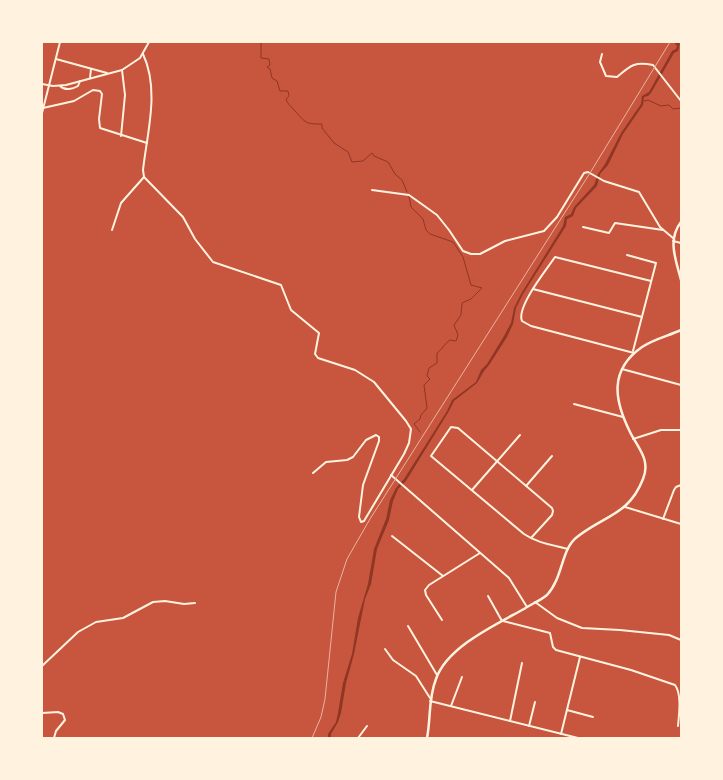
<svg xmlns="http://www.w3.org/2000/svg" width="723" height="780" font-family="Raleway,sans-serif">
	<style>
		.water { fill: #8f3625 }
		.lines { fill: none; stroke-linecap: round; stroke-linejoin: round }
		.stream { stroke: #8f3625; stroke-width: 1 }
		.minor { stroke: #fff3e0; stroke-width: 2 }
		.tertiary { stroke: #fff3e0; stroke-width: 2.5 }
		.rail { stroke: #e9b49f; stroke-width: 1 }
	</style>
	<rect width="100%" height="100%" fill="#c8553d"/>
	<path class="water" d="M674 42H680L678 51 674 53 651 93 648 96 644 97 643 105 623 134 608 165 600 174 597 186 576 208 573 216 567 219 566 226 523 294 516 308 513 324 507 337 489 365 484 371 477 383 454 401 449 411 406 481 398 489 393 501 389 520 377 549 371 584 365 599 354 654 346 683 341 713 338 722 331 734V738H328V734L336 722 338 713 343 683 352 654 358 618 368 584 374 549 386 519 390 500 396 488 404 479 447 411 452 400 476 382 481 370 487 364 504 336 511 323 514 308 521 294 563 226 565 217 571 214 574 207 594 185 598 174 605 164 621 133 641 104 642 96 649 92 672 51 676 49 677 46Z"/>
	<g class="lines">
		<g class="stream">
			<path d="M261 42V58L269 59 270 65 267 67 270 69 272 78 277 81 280 91H288L289 96 286 99C288 105 291 106 295 111 306 123 305 124 322 124V128L334 143 348 152 352 162 363 161 372 153 374 156 388 162 395 174 402 180 407 192"/>
			<path d="M644 101 648 100 661 106 669 105 673 109 681 108"/>
			<path d="M409 196 411 207 423 219 426 230 430 234 453 242 463 257 471 285 482 288 471 299 462 303 461 315 454 325 458 335 456 341 450 340C444 344 442 350 437 353V363L429 368 427 376 430 379 424 385 427 408 421 415 420 419 414 424 420 432"/>
		</g>
		<g class="minor">
			<path d="M143 54C160 90 147 133 143 170L144 177"/>
			<path d="M602 54 600 62 606 76 617 77C630 66 634 61 653 65L681 101"/>
			<path d="M56 59 107 73"/>
			<path d="M90 78 91 69"/>
			<path d="M42 84 53 86 66 85 122 70 140 58 149 42"/>
			<path d="M60 86C65 91 73 89 78 86L80 81"/>
			<path d="M43 108 74 101 93 90 100 91 102 94 99 119 100 128 147 143"/>
			<path d="M42 113 60 42"/>
			<path d="M121 136 125 95 122 70"/>
			<path d="M144 177 183 217 195 239 213 262 281 285 291 310 319 333 315 354 318 358 355 370 374 382 406 421 411 429 409 443 404 454 364 521 361 522 359 517 363 485 379 441V437L376 435 366 440 353 457 347 460 326 462 313 473"/>
			<path d="M372 190 409 195 437 215 449 230 463 251 471 254H480L505 241 544 231 557 217 584 173 588 172 604 181 639 192 660 227 673 238"/>
			<path d="M583 227 609 233 615 223 663 230"/>
			<path d="M112 230 121 203 144 177"/>
			<path d="M673 241 681 243"/>
			<path d="M627 255 656 263 633 351"/>
			<path d="M533 289 642 317"/>
			<path d="M634 353 531 326 522 321C516 307 547 269 555 257L651 281"/>
			<path d="M622 369 681 385"/>
			<path d="M574 404 623 417"/>
			<path d="M633 439 661 430H681"/>
			<path d="M391 475 509 578 527 607"/>
			<path d="M526 486 552 456"/>
			<path d="M472 490 520 435"/>
			<path d="M625 507 681 524"/>
			<path d="M663 519 674 490 676 487 681 485"/>
			<path d="M392 536 443 576"/>
			<path d="M531 538 552 515 553 511 552 508 458 428 451 427 431 456 524 534C537 543 553 545 568 549"/>
			<path d="M488 596 502 621"/>
			<path d="M535 602 557 618 582 628 620 630 669 635 681 640"/>
			<path d="M442 620 426 595 425 590 429 585 480 553"/>
			<path d="M503 621 550 633 553 647 556 650 631 670 675 685C682 694 679 715 678 726"/>
			<path d="M408 626 437 675"/>
			<path d="M385 649 393 660 416 676 430 698"/>
			<path d="M42 666 78 632 96 622 123 618 153 602 165 601 184 604 195 603"/>
			<path d="M430 701 578 738"/>
			<path d="M451 706 462 677"/>
			<path d="M567 710 593 717"/>
			<path d="M42 713 58 712 63 714 65 720 56 731 54 738"/>
			<path d="M510 721 522 663"/>
			<path d="M529 726 535 702"/>
			<path d="M561 734 580 657"/>
			<path d="M358 738 367 726"/>
		</g>
		<g class="tertiary">
			<path d="M681 222C667 240 676 260 681 280"/>
			<path d="M427 738C431 718 428 699 436 679 447 647 495 625 524 609 531 604 540 601 547 595 563 578 561 549 577 537 605 515 629 515 643 479 651 460 638 448 630 432 614 400 609 370 642 347 654 339 668 336 681 330"/>
		</g>
		<path class="rail" d="M312 738 321 717 325 699 336 592 347 559 370 519 590 173 670 42"/>
	</g>
	<rect width="723" height="780" fill="none" stroke="#fff3e0" stroke-width="86"/>
</svg>
